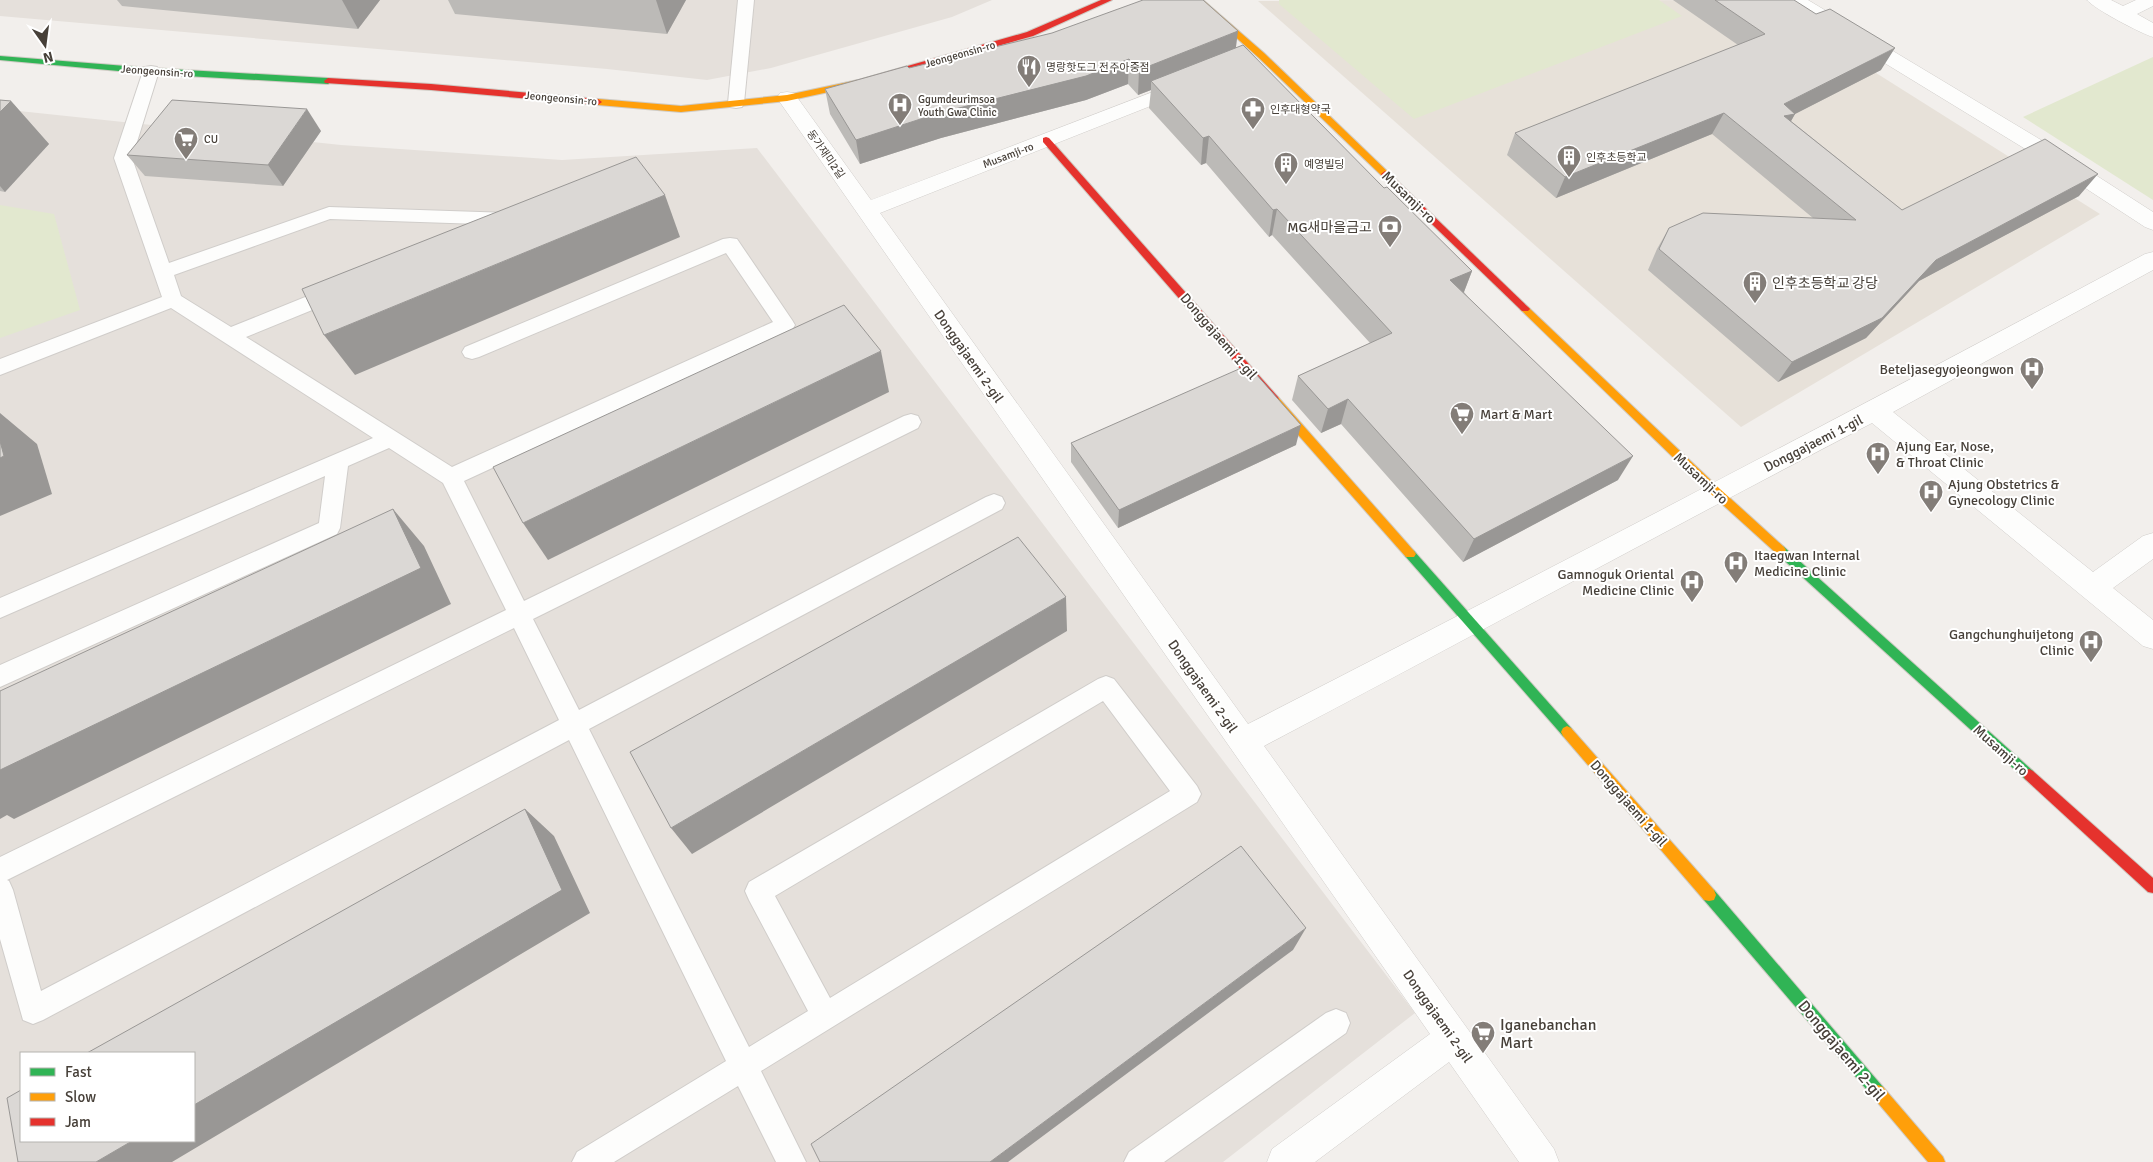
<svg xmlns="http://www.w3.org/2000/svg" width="2153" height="1162" font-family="Signika,'Noto Sans KR',sans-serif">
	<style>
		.residential { fill: #e5e0db; fill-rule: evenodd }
		.education { fill: #e7e1d9 }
		.green { fill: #e2e8cf }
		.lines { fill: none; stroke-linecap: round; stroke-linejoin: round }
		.lane-casing { stroke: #d0cdca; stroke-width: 2 }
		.street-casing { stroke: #d0cdca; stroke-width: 1 }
		.fast-casing { stroke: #cfcbc4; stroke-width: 2 }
		.slow-casing { stroke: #cfcbc4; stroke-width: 2 }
		.jam-casing { stroke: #cfcbc4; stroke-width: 2 }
		.lane { fill: #fdfdfc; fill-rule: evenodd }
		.street { fill: #fdfdfc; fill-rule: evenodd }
		.fast { fill: #30b455; fill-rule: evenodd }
		.slow { fill: #ff9f0a; fill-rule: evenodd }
		.jam { fill: #e5322d; fill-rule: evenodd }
		.wall { fill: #bcbab7 }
		.shaded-wall { fill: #999795 }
		.building { fill: #dbd8d5; stroke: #999795 }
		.labels { text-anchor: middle; stroke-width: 4; stroke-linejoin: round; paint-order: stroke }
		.far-street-label { font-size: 11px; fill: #474039; stroke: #fff }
		.far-poi-label { font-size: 11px; fill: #474039; stroke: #fff; text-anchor: start }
		.street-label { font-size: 14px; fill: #474039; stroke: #fff }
		.poi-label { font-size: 14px; fill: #474039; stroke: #fff; text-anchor: start }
		.near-poi-label { font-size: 16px; fill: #474039; stroke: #fff; text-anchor: start }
		.near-street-label { font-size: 16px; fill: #474039; stroke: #fff }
	</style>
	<rect width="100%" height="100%" fill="#f2efec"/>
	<g class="residential">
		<path d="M0 0H992L952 17 771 68 707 80 607 69 0 16Z"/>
		<path d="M0 109 341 145 562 160 757 148 1415 1013 1223 1162H0ZM21 1053H194V1141H21Z"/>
	</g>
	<path class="education" d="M1760 0 2100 214 1741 427 1258 1Z"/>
	<g class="green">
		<path d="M1279 0H1659L1682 16 1414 119 1279 4Z"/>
		<path d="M2153 57V200L2023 117Z"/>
		<path d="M0 205 54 214 80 310 0 338Z"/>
	</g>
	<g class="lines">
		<defs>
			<g id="lane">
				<path d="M738 0H754L744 103 742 107 736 108 730 107 728 103Z"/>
				<path d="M151 66 157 67 159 71 132 158 169 263 329 207 512 213 518 215 521 219 518 223 512 225 330 219 174 275 181 296 231 327 330 287 337 285 344 287 347 292 344 297 246 337 452 467 773 322 726 253 479 357 472 359 465 357 462 352 465 347 723 239 730 238 737 239 792 320 795 325 792 330 464 481 524 601 904 416 911 414 918 416 921 422 918 428 533 619 579 710 986 497 994 494 1002 497 1005 503 1002 509 589 729 749 1047 808 1011 749 900 745 891 749 882 1098 679 1106 676 1114 679 1197 786 1201 794 1197 802 761 1071 806 1162H776L738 1086 614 1162H572L577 1152 726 1061 569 740 43 1020 33 1024 23 1020 0 939V857L506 610 443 483 389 448 348 466 340 528 337 534 0 687V665L319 523 325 476 0 618V598L373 438 171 308 0 375V359L162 297 114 158 143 71 145 67ZM514 628 559 720 41 991 13 890 9 881 7 880ZM1103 701 1170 791 830 998 775 896Z"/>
				<path d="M1336 1009 1346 1013 1350 1023 1346 1033 1164 1162H1124L1129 1152 1326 1013Z"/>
			</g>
			<g id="street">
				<path d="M1785 0H1808L2041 140 2153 212V230L2145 227 2027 150 1788 4Z"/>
				<path d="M2087 0H2111L2123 6 2136 0H2153V6L2137 14 2153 23V37C2142 34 2094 9 2087 0Z"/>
				<path d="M1184 80 1191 82 1194 86 1191 90 880 213 1248 724C1548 570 1847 414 2145 254L2153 252V270L1893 412 2093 572 2143 536 2153 533V559L2113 588 2153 620V649L2143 646 1872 423C1668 529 1467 639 1264 746L1554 1149 1559 1162H1519L1449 1062 1315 1162H1267L1272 1149 1430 1034 777 98 780 93 787 92 794 93 871 200Z"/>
			</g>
			<g id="fast">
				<path d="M0 56 151 68 328 78 332 81 328 84 151 74 0 60Z"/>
				<path d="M1780 545 1784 547 2033 771 2035 775 2033 779 2029 781 2025 779 1776 553 1774 550 1776 547Z"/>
				<path d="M1410 549 1414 551 1571 728 1573 732 1571 736 1567 738 1563 736 1406 557 1404 554 1406 551Z"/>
				<path d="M1709 889 1714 890 1883 1087 1885 1092 1883 1097 1878 1099 1873 1097 1704 900 1702 895 1704 890Z"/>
			</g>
			<g id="slow">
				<path d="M1194 0H1203L1264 53 1388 172V176H1382L1258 57Z"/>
				<path d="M858 80 861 81V85L787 101 681 112 598 105 594 102 598 99 681 106 787 95Z"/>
				<path d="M1525 306 1528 307 1720 489 1784 547 1786 550 1784 553H1776L1712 495 1522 311 1520 309 1522 307Z"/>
				<path d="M1274 396 1278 397 1414 551 1416 554 1414 557H1406L1270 403 1269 400Z"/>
				<path d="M1567 726 1571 728 1714 890 1716 895 1714 900 1709 901 1704 900 1563 736 1561 732 1563 728Z"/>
				<path d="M1878 1085 1883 1087 1943 1157 1945 1162H1928L1873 1097 1871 1092 1873 1087Z"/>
			</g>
			<g id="jam">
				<path d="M1101 0H1112L1033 36 861 85H855L854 83 855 81 1027 32Z"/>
				<path d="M328 78 431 84 598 99 602 102 598 105 431 90 325 83 324 81Z"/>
				<path d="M1046 137 1049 138 1278 397 1279 400 1278 403H1270L1043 142V138Z"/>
				<path d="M1385 171 1388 172 1528 307 1530 309 1528 311H1522L1382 176 1381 174Z"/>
				<path d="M2029 769 2033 771 2153 878V893L2148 892 2025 779 2023 775 2025 771Z"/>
			</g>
		</defs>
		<use href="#lane" class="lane-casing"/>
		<use href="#street" class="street-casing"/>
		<use href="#fast" class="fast-casing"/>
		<use href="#slow" class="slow-casing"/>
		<use href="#jam" class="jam-casing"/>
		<use href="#lane" class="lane"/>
		<use href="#street" class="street"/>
		<use href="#fast" class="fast"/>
		<use href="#slow" class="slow"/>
		<use href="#jam" class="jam"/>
	</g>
	<g class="wall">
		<path d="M117 0H380L358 29 122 6Z"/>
		<path d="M448 0H686L667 34 455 14Z"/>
		<path d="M1673 0H1794L1881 70 1795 114 1791 121 1902 210 2079 196 1919 281 1866 338 1778 382 1648 270 1657 249 1669 228 1813 218 1712 134 1556 198 1507 155 1515 133 1738 45Z"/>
		<path d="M1236 48 1472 271 1464 292 1618 480 1463 562 1341 424 1321 433 1292 400 1298 376 1370 343 1272 235 1269 237 1206 163 1201 165 1149 108 1151 90 1138 95 1128 84 1086 100 941 138 860 164 830 114 825 89 909 68Z"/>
		<path d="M0 100 11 101 49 144 5 192 0 191Z"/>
		<path d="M321 131 283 186 145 176 127 155Z"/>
		<path d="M1071 443 1296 445 1118 528 1071 462Z"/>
	</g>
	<g class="shaded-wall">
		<path d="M342 0H380L358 29Z"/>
		<path d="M656 0H686L667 34Z"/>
		<path d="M1238 31 1235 55 1151 81V90L1138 95 1139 70Z"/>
		<path d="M1895 48 1881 70 1795 114 1783 135 1784 104Z"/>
		<path d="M1129 59 1128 84 1086 100 941 138 860 164 856 140 939 113Z"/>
		<path d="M11 101 49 144 5 192 0 186V112Z"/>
		<path d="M307 109 321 131 283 186 268 165Z"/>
		<path d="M1724 113 1712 134 1556 198 1565 177Z"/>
		<path d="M1209 136 1206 163 1201 165 1203 138Z"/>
		<path d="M2098 174 2079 196 1919 281 1866 338 1778 382 1792 362 1936 260Z"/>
		<path d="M665 195 680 237 355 375 324 335Z"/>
		<path d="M1277 209 1272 235 1269 237 1273 210Z"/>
		<path d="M1472 271 1462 297 1450 280Z"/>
		<path d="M881 351 889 392 548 560 523 523Z"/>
		<path d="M1348 399 1341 424 1321 433 1328 409Z"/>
		<path d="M0 413 37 444 52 494 0 516Z"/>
		<path d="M1301 425 1296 445 1118 528 1119 510Z"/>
		<path d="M1633 456 1618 480 1463 562 1474 539Z"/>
		<path d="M393 509 424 546 451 604 14 819 7 815 0 819V770Z"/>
		<path d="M1066 597 1067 631 692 854 671 828Z"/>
		<path d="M525 809 554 836 590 913 172 1162H96L132 1141H194V1105Z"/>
		<path d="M1306 928 1293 950 1008 1162H990Z"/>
	</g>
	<g class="building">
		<path d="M1143 0H1203L1238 31 1139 70 1129 59 1086 76 939 113 856 140 825 89 907 66 909 68 1052 33Z"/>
		<path d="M1715 0H1794L1816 14 1830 9 1895 48 1784 104 1795 114 1784 116 1902 210 2045 139 2098 174 1936 260 1882 318 1792 362 1659 249 1669 228 1703 213 1856 220 1724 113 1565 177 1515 133 1765 34Z"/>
		<path d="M1243 45 1384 188 1387 187 1472 271 1450 280 1633 456 1474 539 1348 399 1328 409 1298 376 1392 333 1277 209 1273 210 1209 136 1203 138 1151 81Z"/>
		<path d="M0 100 11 101 0 112Z"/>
		<path d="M172 100 307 109 268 165 127 155Z"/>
		<path d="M636 157 665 195 324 335 302 289Z"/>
		<path d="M844 305 881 351 523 523 493 467Z"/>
		<path d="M1248 365 1301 425 1119 510 1071 443Z"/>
		<path d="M0 441 4 456 0 458Z"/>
		<path d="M393 509 421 568 0 770V691Z"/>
		<path d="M1018 537 1066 597 671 828 630 752Z"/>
		<path d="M525 809 562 890 194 1105V1053H87Z"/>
		<path d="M1241 846 1306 928 990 1162H820L811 1144Z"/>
		<path d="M21 1090V1141H132L96 1162H18L7 1098Z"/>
	</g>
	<defs>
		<symbol id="restaurant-pin" viewBox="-11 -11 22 30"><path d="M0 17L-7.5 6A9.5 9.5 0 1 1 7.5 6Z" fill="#837d78" stroke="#fff"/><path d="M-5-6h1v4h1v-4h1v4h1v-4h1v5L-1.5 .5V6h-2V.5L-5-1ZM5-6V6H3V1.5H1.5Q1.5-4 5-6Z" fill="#fff"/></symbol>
		<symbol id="hospital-pin" viewBox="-11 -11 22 30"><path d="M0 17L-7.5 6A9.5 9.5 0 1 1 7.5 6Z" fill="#837d78" stroke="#fff"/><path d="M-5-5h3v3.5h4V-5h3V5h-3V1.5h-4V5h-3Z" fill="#fff"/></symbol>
		<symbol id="pharmacy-pin" viewBox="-11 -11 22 30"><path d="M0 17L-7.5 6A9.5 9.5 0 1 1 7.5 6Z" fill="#837d78" stroke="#fff"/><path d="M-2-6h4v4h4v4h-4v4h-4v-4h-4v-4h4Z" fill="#fff"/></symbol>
		<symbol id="supermarket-pin" viewBox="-11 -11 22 30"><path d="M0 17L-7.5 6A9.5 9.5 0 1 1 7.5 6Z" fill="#837d78" stroke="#fff"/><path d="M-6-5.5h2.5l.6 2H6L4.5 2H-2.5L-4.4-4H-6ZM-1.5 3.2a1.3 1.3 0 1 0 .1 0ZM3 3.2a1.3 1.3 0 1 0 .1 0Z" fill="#fff"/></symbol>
		<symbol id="building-pin" viewBox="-11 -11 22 30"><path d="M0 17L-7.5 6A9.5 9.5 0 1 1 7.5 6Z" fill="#837d78" stroke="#fff"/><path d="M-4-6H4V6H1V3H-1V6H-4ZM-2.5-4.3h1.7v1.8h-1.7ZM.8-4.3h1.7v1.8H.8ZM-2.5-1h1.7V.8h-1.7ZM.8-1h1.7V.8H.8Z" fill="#fff"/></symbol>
		<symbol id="bank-pin" viewBox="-11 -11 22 30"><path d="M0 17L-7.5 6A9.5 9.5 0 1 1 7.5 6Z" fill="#837d78" stroke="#fff"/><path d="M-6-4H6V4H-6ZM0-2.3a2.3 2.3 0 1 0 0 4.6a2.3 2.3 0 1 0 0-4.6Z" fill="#fff"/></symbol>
	</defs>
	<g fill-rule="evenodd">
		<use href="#restaurant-pin" x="1015" y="53" width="28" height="38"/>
		<use href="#hospital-pin" x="886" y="91" width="28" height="38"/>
		<use href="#pharmacy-pin" x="1239" y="95" width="28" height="38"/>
		<use href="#supermarket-pin" x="172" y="125" width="28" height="38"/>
		<use href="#building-pin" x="1555" y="143" width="28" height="38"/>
		<use href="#building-pin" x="1272" y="150" width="28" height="38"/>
		<use href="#bank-pin" x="1376" y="213" width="28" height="38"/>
		<use href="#building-pin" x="1741" y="269" width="28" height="38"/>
		<use href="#hospital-pin" x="2018" y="355" width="28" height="38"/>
		<use href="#supermarket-pin" x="1448" y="400" width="28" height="38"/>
		<use href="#hospital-pin" x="1864" y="440" width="28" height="38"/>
		<use href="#hospital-pin" x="1917" y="478" width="28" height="38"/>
		<use href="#hospital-pin" x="1722" y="549" width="28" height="38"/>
		<use href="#hospital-pin" x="1678" y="568" width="28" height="38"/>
		<use href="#hospital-pin" x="2077" y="628" width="28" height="38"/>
		<use href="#supermarket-pin" x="1469" y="1019" width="28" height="38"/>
	</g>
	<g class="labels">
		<g class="far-street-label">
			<text transform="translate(960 54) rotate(-16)" y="4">Jeongeonsin-ro</text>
			<text transform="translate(157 71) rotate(4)" y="4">Jeongeonsin-ro</text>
			<text transform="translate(561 98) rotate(5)" y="4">Jeongeonsin-ro</text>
			<text transform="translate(826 154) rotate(55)" y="4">동가재미2길</text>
			<text transform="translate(1008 155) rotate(-21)" y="4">Musamji-ro</text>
		</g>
		<g class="far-poi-label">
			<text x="1046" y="71">명랑핫도그 전주아중점</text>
			<text x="918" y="103">Ggumdeurimsoa<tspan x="918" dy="13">Youth Gwa Clinic</tspan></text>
			<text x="1270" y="113">인후대형약국</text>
			<text x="204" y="143">CU</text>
			<text x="1586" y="161">인후초등학교</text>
			<text x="1304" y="168">예영빌딩</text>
		</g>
		<g class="street-label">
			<text transform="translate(1409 197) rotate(44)" y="5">Musamji-ro</text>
			<text transform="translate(1219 336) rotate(49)" y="5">Donggajaemi 1-gil</text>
			<text transform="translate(969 356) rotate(55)" y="5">Donggajaemi 2-gil</text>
			<text transform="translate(1813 443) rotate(-27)" y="5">Donggajaemi 1-gil</text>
			<text transform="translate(1701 478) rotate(43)" y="5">Musamji-ro</text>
			<text transform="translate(1203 686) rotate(55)" y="5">Donggajaemi 2-gil</text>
			<text transform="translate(2001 750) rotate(42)" y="5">Musamji-ro</text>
			<text transform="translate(1629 803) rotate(49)" y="5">Donggajaemi 1-gil</text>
			<text transform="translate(1438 1016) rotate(55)" y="5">Donggajaemi 2-gil</text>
		</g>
		<g class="poi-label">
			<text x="1372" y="232" text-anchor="end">MG새마을금고</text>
			<text x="1772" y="288">인후초등학교 강당</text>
			<text x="2014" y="374" text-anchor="end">Beteljasegyojeongwon</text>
			<text x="1480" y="419">Mart &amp; Mart</text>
			<text x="1896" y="451">Ajung Ear, Nose,<tspan x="1896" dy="16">&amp; Throat Clinic</tspan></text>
			<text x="1948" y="489">Ajung Obstetrics &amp;<tspan x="1948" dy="16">Gynecology Clinic</tspan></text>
			<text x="1754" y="560">Itaegwan Internal<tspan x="1754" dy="16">Medicine Clinic</tspan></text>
			<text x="1674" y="579" text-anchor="end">Gamnoguk Oriental<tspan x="1674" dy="16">Medicine Clinic</tspan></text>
			<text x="2074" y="639" text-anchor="end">Gangchunghuijetong<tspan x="2074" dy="16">Clinic</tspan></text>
		</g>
		<g class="near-poi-label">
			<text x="1500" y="1030">Iganebanchan<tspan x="1500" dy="18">Mart</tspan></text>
		</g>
		<g class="near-street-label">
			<text transform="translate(1842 1050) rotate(50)" y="6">Donggajaemi 2-gil</text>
		</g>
	</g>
	<rect x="20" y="1052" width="175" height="90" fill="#ffffff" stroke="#b5b3b0"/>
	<rect x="30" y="1068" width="25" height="8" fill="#30b455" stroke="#b5b3b0"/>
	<text x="65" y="1077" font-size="15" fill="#474039">Fast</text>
	<rect x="30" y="1093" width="25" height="8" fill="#ff9f0a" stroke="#b5b3b0"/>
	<text x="65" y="1102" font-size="15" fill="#474039">Slow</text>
	<rect x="30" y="1118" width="25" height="8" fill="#e5322d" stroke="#b5b3b0"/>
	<text x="65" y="1127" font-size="15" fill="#474039">Jam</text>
	<g transform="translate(45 45) rotate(166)" stroke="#ffffff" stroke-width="4" paint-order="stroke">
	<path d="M0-4L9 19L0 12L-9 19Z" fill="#474039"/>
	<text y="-8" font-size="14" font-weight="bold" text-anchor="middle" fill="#474039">N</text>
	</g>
</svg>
